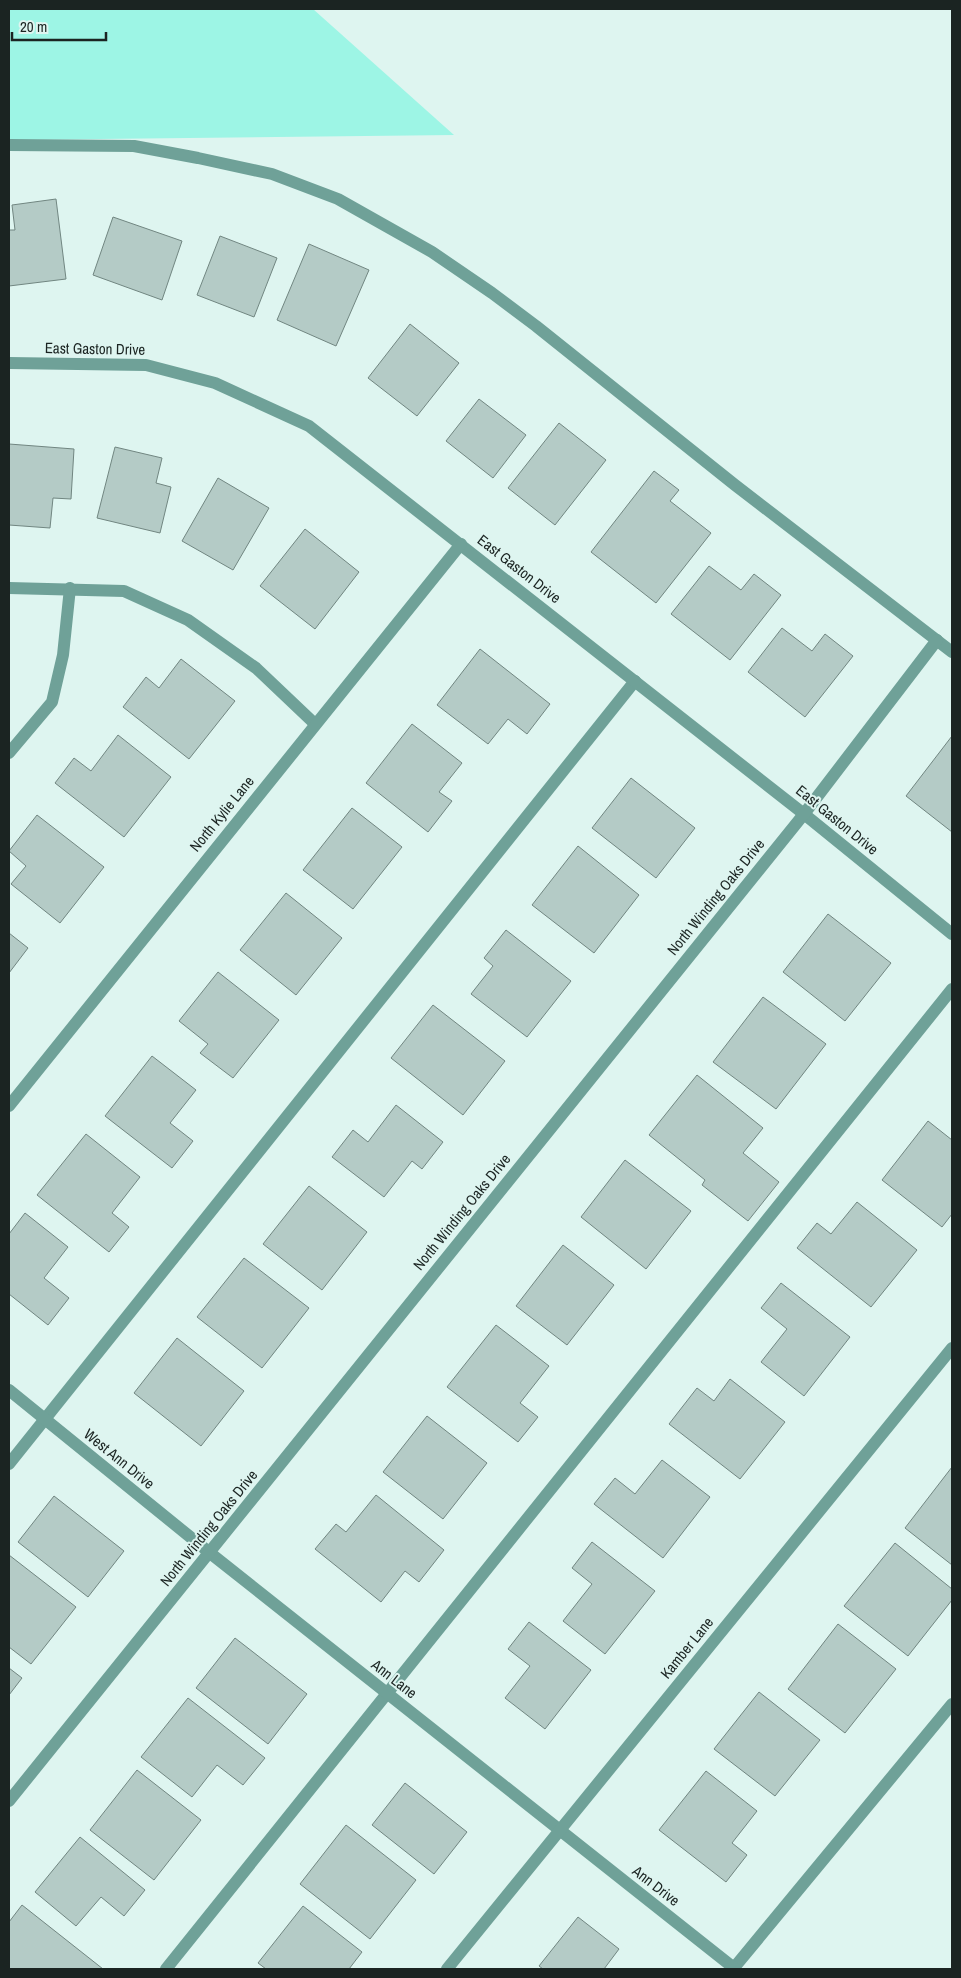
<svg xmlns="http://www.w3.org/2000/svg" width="961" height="1978" font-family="'Archivo Narrow',sans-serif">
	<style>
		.green { fill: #9df5e5 }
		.building { fill: #b4cbc6; stroke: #718681 }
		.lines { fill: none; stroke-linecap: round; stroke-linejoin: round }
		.service { stroke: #6fa198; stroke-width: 12 }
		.minor { stroke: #6fa198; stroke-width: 12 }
		.labels { text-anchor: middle; stroke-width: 4; stroke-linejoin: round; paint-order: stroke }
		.street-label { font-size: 15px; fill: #1b2422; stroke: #def5f0 }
	</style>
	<rect width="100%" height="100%" fill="#def5f0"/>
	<path class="green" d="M9 9H313L454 135 9 140Z"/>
	<g class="building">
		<path d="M56 199 66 279 9 286V230H15L12 205Z"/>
		<path d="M113 217 182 241 162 300 93 275Z"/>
		<path d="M220 236 277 258 254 317 197 295Z"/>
		<path d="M309 244 369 270 336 346 277 320Z"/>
		<path d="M410 324 459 363 417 416 368 378Z"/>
		<path d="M479 399 526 435 493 478 446 441Z"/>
		<path d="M559 423 606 460 555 525 508 488Z"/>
		<path d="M9 444 74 449 71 499 53 498 50 528 9 525Z"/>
		<path d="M115 447 162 458 156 483 171 487 160 533 97 518Z"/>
		<path d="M654 471 679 490 670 501 711 533 656 603 591 552Z"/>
		<path d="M218 478 269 508 233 570 182 541Z"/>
		<path d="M305 529 359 572 315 629 260 586Z"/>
		<path d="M709 566 741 590 754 574 781 595 730 660 671 614Z"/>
		<path d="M782 628 812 651 825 634 853 656 805 717 748 672Z"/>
		<path d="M480 649 550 704 527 734 508 719 488 744 437 705Z"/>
		<path d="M181 659 235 701 189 759 123 707 146 677 159 688Z"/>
		<path d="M412 724 462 763 439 792 452 801 428 832 366 783Z"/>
		<path d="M118 735 171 777 124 837 55 783 74 758 91 771Z"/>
		<path d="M952 736V832L906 796Z"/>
		<path d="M631 778 695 828 656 878 592 828Z"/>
		<path d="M352 808 402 847 353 909 303 870Z"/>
		<path d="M37 815 104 867 60 923 11 884 26 866 9 851Z"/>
		<path d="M578 846 639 895 594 953 532 905Z"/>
		<path d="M286 893 342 938 296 995 240 950Z"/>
		<path d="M828 914 891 963 845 1021 783 972Z"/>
		<path d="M506 930 571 981 527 1037 471 994 493 966 484 958Z"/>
		<path d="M9 933 28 948 9 973Z"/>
		<path d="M218 972 279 1020 233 1078 200 1053 208 1044 179 1021Z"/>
		<path d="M763 997 826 1044 776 1109 713 1062Z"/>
		<path d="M433 1005 505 1061 463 1115 391 1058Z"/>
		<path d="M152 1056 196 1090 170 1123 193 1141 172 1168 105 1116Z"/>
		<path d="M697 1075 763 1128 743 1153 779 1182 748 1221 702 1185 705 1180 649 1135Z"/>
		<path d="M396 1105 443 1142 422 1169 412 1161 384 1197 332 1157 353 1130 368 1142Z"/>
		<path d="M928 1121 952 1140V1214L942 1227 882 1180Z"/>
		<path d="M86 1134 140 1177 112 1213 129 1227 109 1252 37 1195Z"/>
		<path d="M625 1160 691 1211 646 1269 581 1217Z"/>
		<path d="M309 1186 367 1232 322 1290 263 1244Z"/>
		<path d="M857 1202 917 1250 871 1307 797 1248 817 1223 831 1234Z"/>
		<path d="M25 1213 68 1247 44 1278 69 1298 48 1325 9 1294V1234Z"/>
		<path d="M563 1245 614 1285 567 1345 516 1306Z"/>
		<path d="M244 1258 309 1308 262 1368 197 1317Z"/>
		<path d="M781 1283 850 1337 804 1396 761 1362 787 1329 761 1308Z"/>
		<path d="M496 1325 549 1366 520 1403 538 1417 518 1442 447 1387Z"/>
		<path d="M177 1338 244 1391 201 1446 134 1393Z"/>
		<path d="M730 1379 785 1422 740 1479 669 1424 697 1388 714 1401Z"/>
		<path d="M427 1416 487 1463 443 1519 383 1472Z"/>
		<path d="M662 1460 710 1497 663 1558 594 1504 615 1478 635 1494Z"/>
		<path d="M952 1467V1565L905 1528Z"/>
		<path d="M376 1495 444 1550 419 1582 405 1571 381 1602 315 1549 336 1524 346 1532Z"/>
		<path d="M54 1496 124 1551 88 1597 18 1542Z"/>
		<path d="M592 1542 655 1591 605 1654 563 1621 592 1584 572 1568Z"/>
		<path d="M895 1543 952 1589V1600L908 1656 844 1606Z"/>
		<path d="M9 1555 76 1607 31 1664 9 1647Z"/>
		<path d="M529 1622 591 1670 545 1729 505 1698 530 1666 508 1649Z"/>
		<path d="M838 1624 896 1669 845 1733 788 1689Z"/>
		<path d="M235 1638 307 1694 268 1744 196 1688Z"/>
		<path d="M9 1668 22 1678 9 1695Z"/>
		<path d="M759 1692 820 1740 775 1796 714 1749Z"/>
		<path d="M188 1698 265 1758 243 1785 217 1765 192 1797 141 1757Z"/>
		<path d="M137 1770 201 1820 154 1880 90 1830Z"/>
		<path d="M706 1771 757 1811 732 1843 747 1855 726 1882 659 1830Z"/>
		<path d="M405 1783 467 1832 434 1874 372 1825Z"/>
		<path d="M346 1825 416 1880 370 1939 300 1884Z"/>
		<path d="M80 1837 145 1890 124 1916 101 1897 76 1926 35 1892Z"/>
		<path d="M22 1905 103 1969H11L9 1968V1922Z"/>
		<path d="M303 1906 362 1952 349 1969H266L258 1963Z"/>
		<path d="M578 1917 619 1949 604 1969H543L539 1966Z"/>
	</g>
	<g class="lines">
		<g class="service">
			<path d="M9 145 134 146 198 158 272 174 338 199 432 252 492 293 536 326 735 485 952 652"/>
			<path d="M9 588 124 591 188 620 256 668 315 724"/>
			<path d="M9 753 52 702 63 655 70 588"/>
			<path d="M9 1464 635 681"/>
			<path d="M166 1969 952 989"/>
			<path d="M733 1969 952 1704"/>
		</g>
		<g class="minor">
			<path d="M9 363 146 365 215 383 309 426 804 814 952 934"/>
			<path d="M9 1106 461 544"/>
			<path d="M9 1390 210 1553 734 1968"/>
			<path d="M9 1801 804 814 937 640"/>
			<path d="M447 1969 952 1348"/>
		</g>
	</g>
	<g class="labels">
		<g class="street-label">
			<text transform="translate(95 349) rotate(1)" y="5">East Gaston Drive</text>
			<text transform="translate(519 569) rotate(38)" y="5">East Gaston Drive</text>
			<text transform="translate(222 814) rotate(-51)" y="5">North Kylie Lane</text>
			<text transform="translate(837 820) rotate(39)" y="5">East Gaston Drive</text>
			<text transform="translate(716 897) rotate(-51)" y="5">North Winding Oaks Drive</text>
			<text transform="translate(462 1212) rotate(-51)" y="5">North Winding Oaks Drive</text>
			<text transform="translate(119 1459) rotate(39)" y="5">West Ann Drive</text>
			<text transform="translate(209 1528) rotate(-51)" y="5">North Winding Oaks Drive</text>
			<text transform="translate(687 1648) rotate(-51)" y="5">Kamber Lane</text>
			<text transform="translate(394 1679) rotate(38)" y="5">Ann Lane</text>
			<text transform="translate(656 1886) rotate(38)" y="5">Ann Drive</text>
		</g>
	</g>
	<rect width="961" height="1978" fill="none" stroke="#1b2422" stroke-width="20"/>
	<path d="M12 32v8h94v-8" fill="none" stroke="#1b2422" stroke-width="2.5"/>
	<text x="20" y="32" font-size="15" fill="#1b2422" stroke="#def5f0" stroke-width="4" paint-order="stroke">20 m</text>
</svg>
